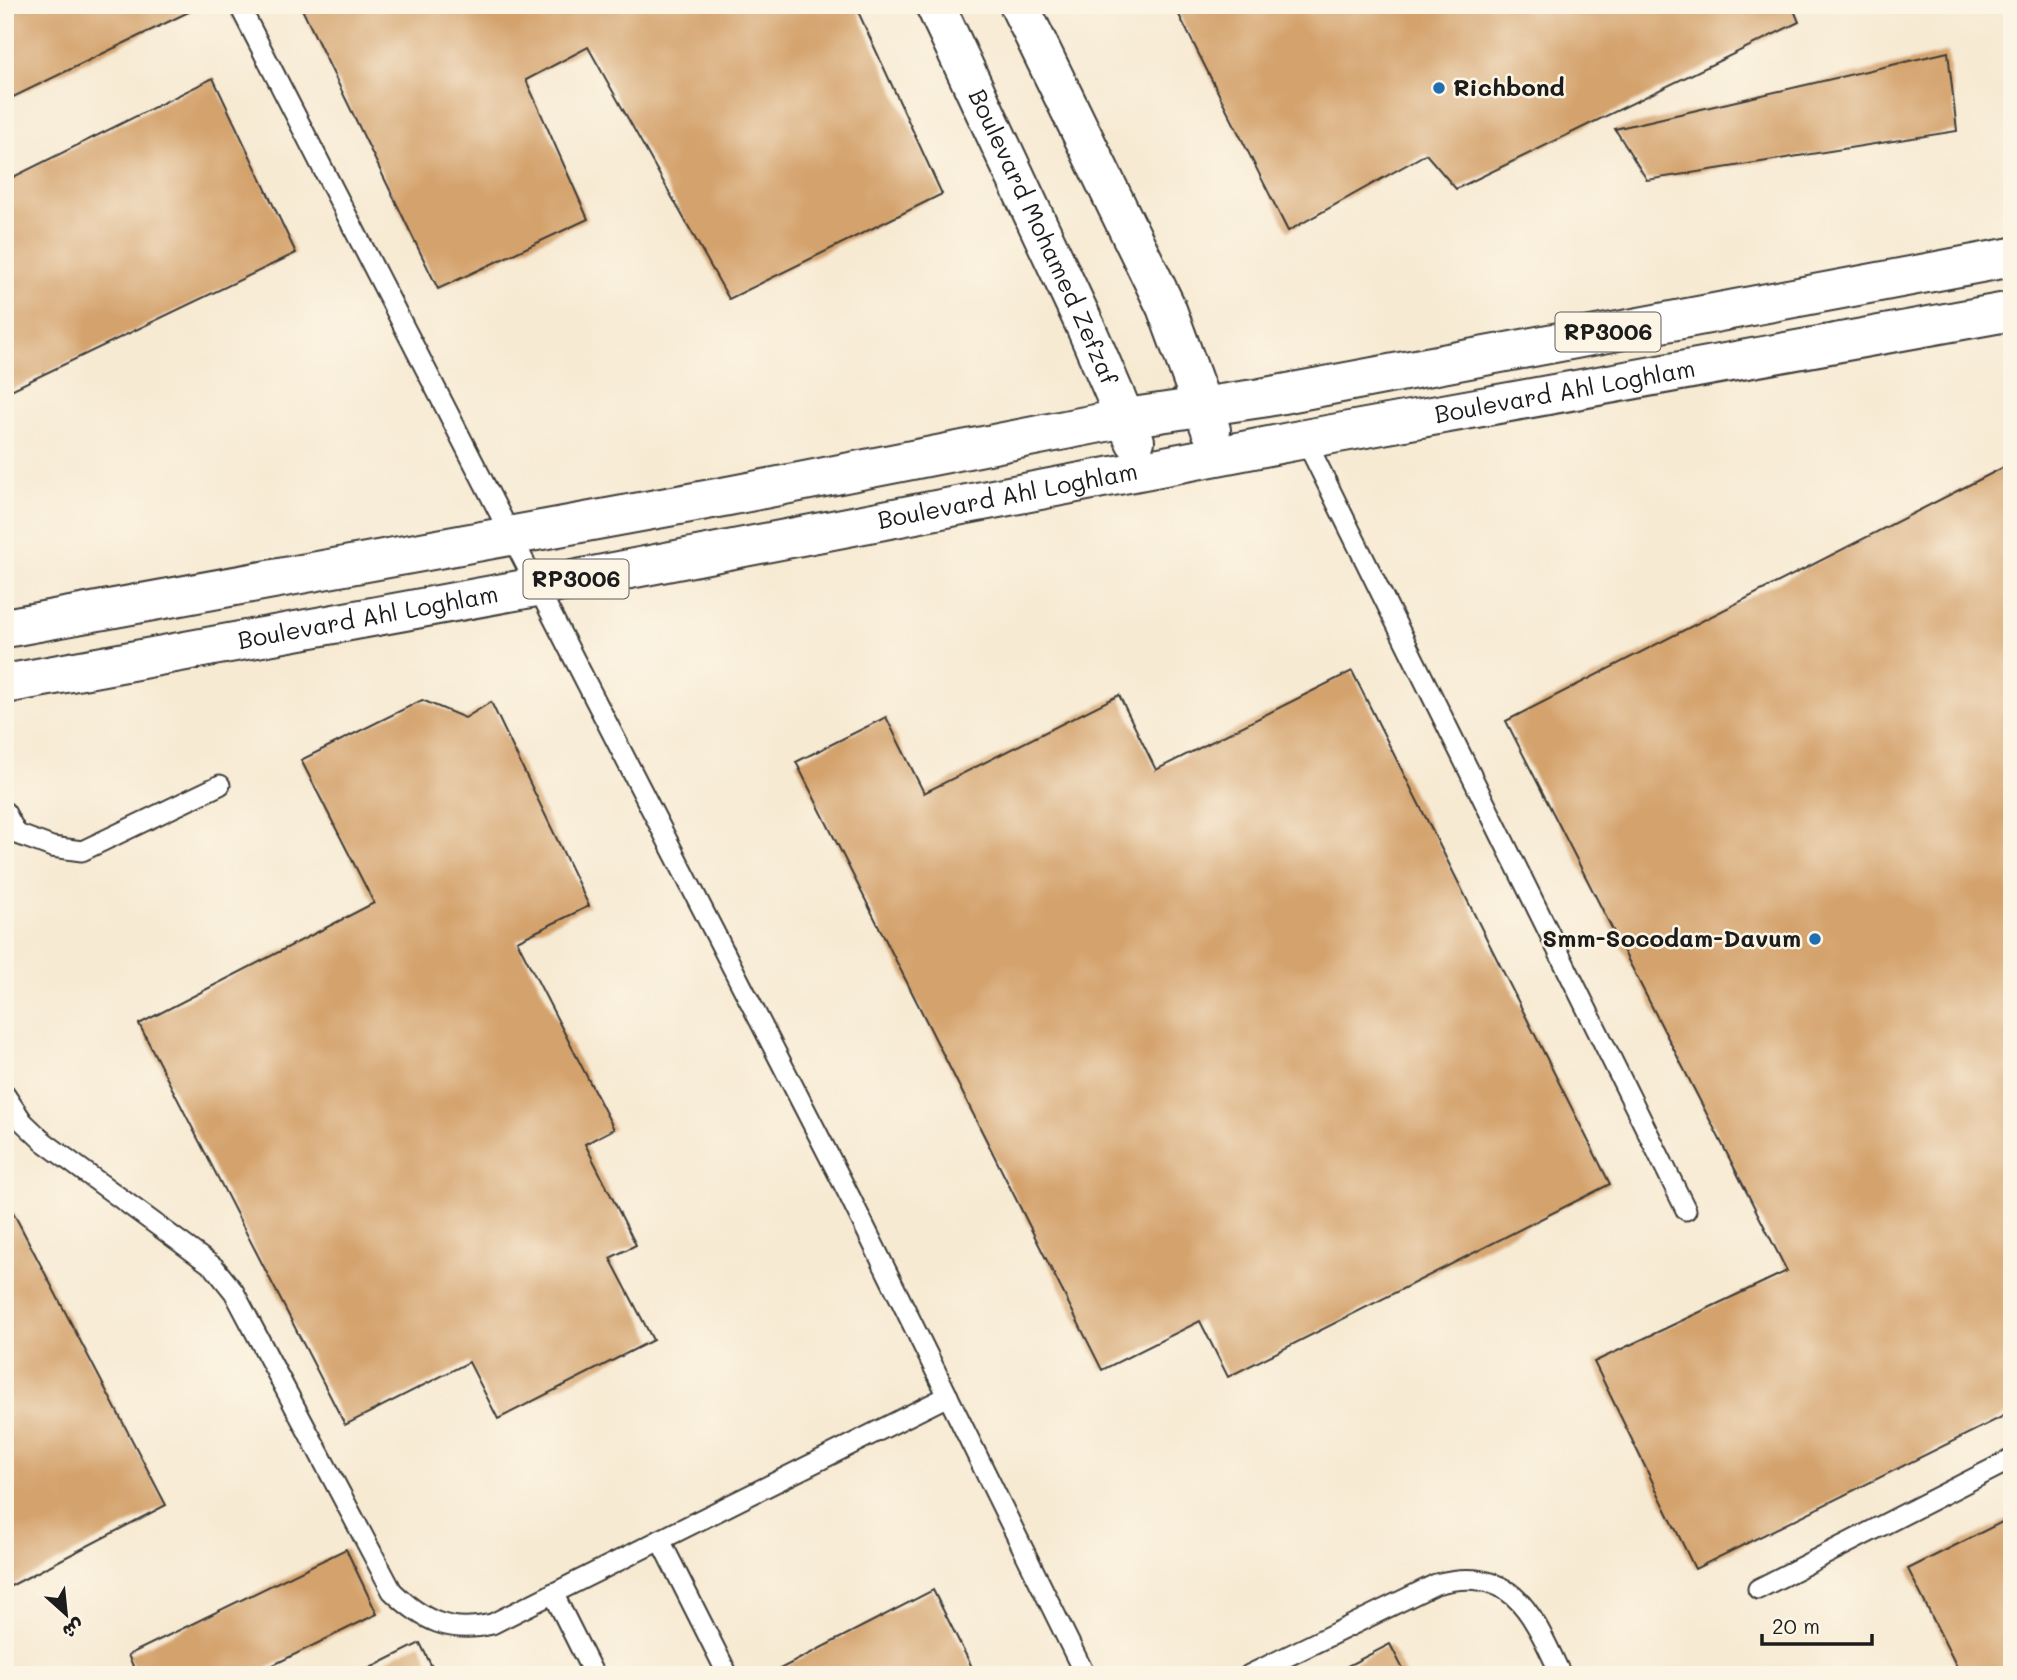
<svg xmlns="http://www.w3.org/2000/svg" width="2017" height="1680" font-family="Mali,'Playpen Sans Arabic',sans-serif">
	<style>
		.building { fill: #d4a36d }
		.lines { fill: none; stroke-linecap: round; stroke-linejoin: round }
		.lane-casing { stroke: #3d3b37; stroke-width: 23 }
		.primary-casing { stroke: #3d3b37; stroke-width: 42 }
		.lane { stroke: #fff; stroke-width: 19 }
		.primary { stroke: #fff; stroke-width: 38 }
		.poi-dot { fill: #1f6fb2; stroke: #fcf5e5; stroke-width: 2.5 }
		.labels { text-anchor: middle; stroke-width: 5; stroke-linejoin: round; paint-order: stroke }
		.shield { fill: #fcf5e5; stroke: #5f5d58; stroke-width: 2 }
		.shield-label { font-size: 23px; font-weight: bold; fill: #1c1c1c }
		.poi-label { font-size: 24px; font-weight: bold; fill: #1c1c1c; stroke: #fcf5e5; text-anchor: start }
		.street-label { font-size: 24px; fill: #1c1c1c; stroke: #fcf5e5 }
	</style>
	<rect width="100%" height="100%" fill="#fcf5e5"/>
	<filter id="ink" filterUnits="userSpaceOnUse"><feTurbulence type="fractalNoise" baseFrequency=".0143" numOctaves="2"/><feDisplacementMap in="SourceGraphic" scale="14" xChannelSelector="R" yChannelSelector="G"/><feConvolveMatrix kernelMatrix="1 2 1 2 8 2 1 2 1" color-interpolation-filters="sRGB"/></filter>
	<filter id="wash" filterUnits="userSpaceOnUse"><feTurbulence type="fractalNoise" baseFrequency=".00686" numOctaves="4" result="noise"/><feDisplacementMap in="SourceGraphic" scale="28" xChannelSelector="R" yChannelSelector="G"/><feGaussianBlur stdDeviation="1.57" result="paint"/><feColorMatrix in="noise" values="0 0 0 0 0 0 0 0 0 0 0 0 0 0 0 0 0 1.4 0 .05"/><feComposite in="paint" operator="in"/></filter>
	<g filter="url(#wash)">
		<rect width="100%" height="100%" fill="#f7ead3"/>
		<g id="blocks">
			<g class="building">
				<path d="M5 5H203L5 101Z"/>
				<path d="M300 5H855L942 194 729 299 588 47 526 80 588 219 438 289Z"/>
				<path d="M1174 5H1792L1799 22 1456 189 1426 154 1288 231Z"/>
				<path d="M1948 52 1957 131 1647 180 1615 129Z"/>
				<path d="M213 78 296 253 9 391 5 384V181Z"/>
				<path d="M2012 463V1412L1695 1569 1594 1362 1787 1271 1506 721Z"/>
				<path d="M1352 671 1610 1184 1228 1377 1200 1321 1102 1370 796 762 886 717 924 793 1119 695 1156 770Z"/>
				<path d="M422 700 465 718 491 702 589 906 517 941 614 1129 585 1144 636 1245 610 1258 653 1340 498 1419 469 1362 345 1425 139 1024 374 903 301 760Z"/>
				<path d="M13 1212 166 1505 5 1589V1216Z"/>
				<path d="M2012 1517V1675H1961L1908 1569Z"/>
				<path d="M346 1549 377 1614 253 1675H137L128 1655Z"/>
				<path d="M933 1590 976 1675H773L772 1673Z"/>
				<path d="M420 1643 436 1675H356Z"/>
				<path d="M1390 1644 1406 1675H1330Z"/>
			</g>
		</g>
	</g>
	<g filter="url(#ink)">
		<use href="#blocks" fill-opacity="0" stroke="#3d3b37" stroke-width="2"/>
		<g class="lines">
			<defs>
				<g id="lane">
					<path d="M239 5 850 1197 1085 1675"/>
					<path d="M1305 439 1686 1210"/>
					<path d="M5 812 17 834 52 847 82 851 220 785"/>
					<path d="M5 1095 23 1122 44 1142 214 1267 234 1292 392 1591C423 1621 450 1634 492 1624L948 1396"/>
					<path d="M660 1540 728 1675"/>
					<path d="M1758 1589 2012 1459"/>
					<path d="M553 1593 594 1675"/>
					<path d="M1249 1675 1436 1584C1514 1563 1533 1616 1561 1675"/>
				</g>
				<g id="primary">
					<path id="s1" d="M935 5 1083 321 1135 441"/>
					<path d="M1019 5 1166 307 1211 430"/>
					<path d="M5 628 728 496 1126 418 1261 398 2012 257"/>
					<path id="s2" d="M5 684 536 587 1305 439 2012 311"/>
				</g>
			</defs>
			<use href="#lane" class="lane-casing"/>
			<use href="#primary" class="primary-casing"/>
			<use href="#lane" class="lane"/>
			<use href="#primary" class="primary"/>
		</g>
	</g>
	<g class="poi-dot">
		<circle cx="1439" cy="88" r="7"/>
		<circle cx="1815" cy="939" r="7"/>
	</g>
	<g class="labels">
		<g class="shield">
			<rect x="1555.5" y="312.5" width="105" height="39" rx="5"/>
			<rect x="523.5" y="559.5" width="105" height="39" rx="5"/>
		</g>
		<g class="shield-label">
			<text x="1608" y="340">RP3006</text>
			<text x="576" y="587">RP3006</text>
		</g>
		<g class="poi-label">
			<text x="1453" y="96">Richbond</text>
			<text x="1801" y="947" text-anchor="end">Smm-Socodam-Davum</text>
		</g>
		<g class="street-label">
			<text dy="8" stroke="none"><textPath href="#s1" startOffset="256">Boulevard Mohamed Zefzaf</textPath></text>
			<text dy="8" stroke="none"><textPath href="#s2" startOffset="1587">Boulevard Ahl Loghlam</textPath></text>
			<text dy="8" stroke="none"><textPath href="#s2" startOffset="1020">Boulevard Ahl Loghlam</textPath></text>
			<text dy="8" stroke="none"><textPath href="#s2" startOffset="369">Boulevard Ahl Loghlam</textPath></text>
		</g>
	</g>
	<rect width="2017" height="1680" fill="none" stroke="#fcf5e5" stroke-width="28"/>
	<g transform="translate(66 1614) rotate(153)" stroke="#fcf5e5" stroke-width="5" paint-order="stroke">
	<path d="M0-5L12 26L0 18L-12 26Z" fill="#1c1c1c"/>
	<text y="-10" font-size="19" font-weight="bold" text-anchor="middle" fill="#1c1c1c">ش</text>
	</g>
	<path d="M1762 1634v10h110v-10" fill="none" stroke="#1c1c1c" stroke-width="3.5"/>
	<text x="1772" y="1634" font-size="21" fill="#1c1c1c" stroke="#fcf5e5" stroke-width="5" paint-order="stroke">20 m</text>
</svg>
